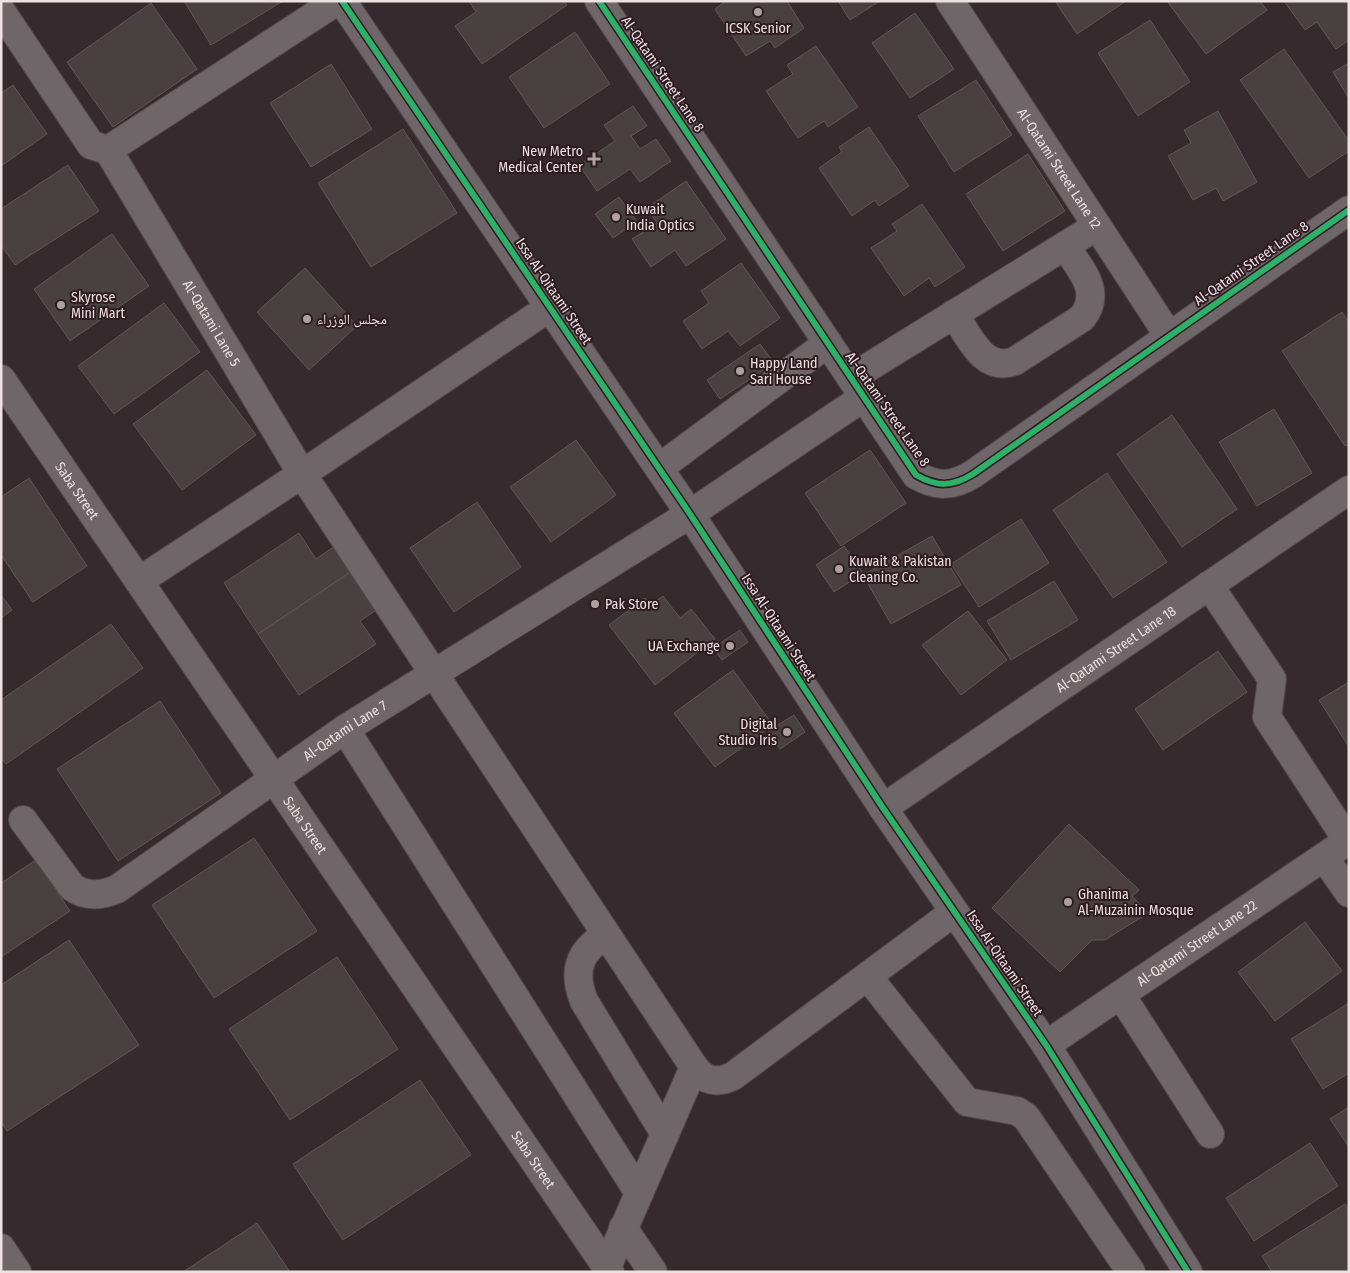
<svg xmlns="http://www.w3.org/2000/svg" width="1350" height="1273" font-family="'Fira Sans Condensed','Noto Naskh Arabic',sans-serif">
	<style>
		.building { fill: #494042; stroke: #60575a }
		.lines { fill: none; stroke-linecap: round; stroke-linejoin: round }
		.minor-casing { stroke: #52484b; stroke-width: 30 }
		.minor { stroke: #6e6668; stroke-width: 28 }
		.cycleway-casing { stroke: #2e1b21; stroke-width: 9 }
		.cycleway { stroke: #2db169; stroke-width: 6 }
		.poi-dot { fill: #ada1a4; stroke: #2e1b21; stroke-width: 2 }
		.labels { text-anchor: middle; stroke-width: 4; stroke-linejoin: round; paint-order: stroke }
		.poi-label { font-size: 14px; fill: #eee1e4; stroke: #2e1b21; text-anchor: start }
		.street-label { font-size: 14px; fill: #eee1e4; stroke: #2e1b21 }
	</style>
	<rect width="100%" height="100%" fill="#352a2d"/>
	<g class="building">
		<path d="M184 1H283L211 45Z"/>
		<path d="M469 1H564L567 5 482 64 455 26 476 12Z"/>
		<path d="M726 1H787L804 28 775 48 770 41 746 56 715 9Z"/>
		<path d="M838 1H880L850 20Z"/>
		<path d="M1055 1H1126L1077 34Z"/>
		<path d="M1167 1H1260L1267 10 1206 54Z"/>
		<path d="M1284 1H1349V40L1336 49 1317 22 1305 30Z"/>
		<path d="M151 3 197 69 113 127 67 62Z"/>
		<path d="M915 13 954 69 910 98 872 43Z"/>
		<path d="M1150 20 1190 82 1138 116 1098 53Z"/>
		<path d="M575 32 610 84 544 128 509 77Z"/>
		<path d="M816 46 858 107 828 127 824 121 798 138 766 91 793 74 787 65Z"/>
		<path d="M1284 49 1349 141V151L1309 178 1240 80Z"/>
		<path d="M1349 63V99L1333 72Z"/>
		<path d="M331 64 372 129 311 167 270 103Z"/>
		<path d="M976 80 1012 135 954 172 918 116Z"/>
		<path d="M13 85 47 134 1 166V93Z"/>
		<path d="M633 106 647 126 631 136 640 149 656 139 671 161 640 182 630 169 597 191 579 165 615 141 604 125Z"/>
		<path d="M1218 111 1257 182 1223 201 1216 188 1193 200 1168 156 1191 143 1184 130Z"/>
		<path d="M869 127 909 186 879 206 875 200 852 216 819 168 842 152 839 147Z"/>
		<path d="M403 129 457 213 371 267 318 183Z"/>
		<path d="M1028 154 1065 211 1003 251 966 194Z"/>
		<path d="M68 165 99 211 15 265 1 245V209Z"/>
		<path d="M686 181 726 239 686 266 675 250 651 267 632 239 657 223 647 208Z"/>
		<path d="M619 197 637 221 613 238 595 214Z"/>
		<path d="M922 204 965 267 935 287 929 278 904 296 871 248 897 231 892 224Z"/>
		<path d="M112 234 149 286 70 341 34 289Z"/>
		<path d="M741 263 780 318 740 346 728 331 702 349 683 321 709 303 701 291Z"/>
		<path d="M305 268 357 326 309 370 257 312Z"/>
		<path d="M164 303 200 352 114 414 78 366Z"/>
		<path d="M1342 312 1349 322V444L1345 446 1282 351Z"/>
		<path d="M760 344 774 363 720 399 707 380Z"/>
		<path d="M207 370 256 435 182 490 133 424Z"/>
		<path d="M1274 409 1312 473 1257 506 1219 442Z"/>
		<path d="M1172 415 1237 509 1182 547 1117 454Z"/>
		<path d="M576 440 616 495 551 542 510 487Z"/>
		<path d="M870 450 906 503 841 546 805 493Z"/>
		<path d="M1107 473 1167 562 1113 598 1053 510Z"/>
		<path d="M29 478 87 566 33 602 1 555V497Z"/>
		<path d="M477 502 521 567 454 612 410 548Z"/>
		<path d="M1021 519 1049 563 979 607 951 564Z"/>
		<path d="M299 533 316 559 338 544 355 569 258 634 224 583Z"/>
		<path d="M932 536 961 585 891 624 863 575Z"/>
		<path d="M844 546 863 573 834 592 816 565Z"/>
		<path d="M355 569 381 607 360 621 376 644 299 695 258 634Z"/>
		<path d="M1054 581 1078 620 1011 660 987 621Z"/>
		<path d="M1 595 12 610 1 618Z"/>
		<path d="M663 596 680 618 691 609 715 639 655 685 609 625 645 598 651 605Z"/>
		<path d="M968 611 1007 660 961 695 922 645Z"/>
		<path d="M111 624 143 668 6 764 1 758V700Z"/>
		<path d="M740 630 748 642 722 660 713 648Z"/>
		<path d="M1218 651 1247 692 1163 750 1135 709Z"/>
		<path d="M733 670 773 725 715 767 674 713Z"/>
		<path d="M1349 682V747L1319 700Z"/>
		<path d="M160 701 221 793 118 861 57 769Z"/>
		<path d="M794 715 805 732 780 749 768 731Z"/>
		<path d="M1069 824 1139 890 1132 896 1148 913 1105 940H1092L1060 972 992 908Z"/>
		<path d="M254 838 317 931 214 998 152 905Z"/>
		<path d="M36 860 70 911 1 957V883Z"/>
		<path d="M1305 922 1342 971 1275 1021 1238 972Z"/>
		<path d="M69 940 139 1045 7 1131 1 1122V985Z"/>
		<path d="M337 957 398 1049 290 1120 229 1029Z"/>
		<path d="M1349 1003V1073L1323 1089 1291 1039Z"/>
		<path d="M420 1080 471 1155 343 1240 293 1164Z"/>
		<path d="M1349 1107V1147L1330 1119Z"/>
		<path d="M1310 1143 1338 1186 1254 1241 1226 1198Z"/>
		<path d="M1345 1204 1349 1210V1272H1272L1262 1256Z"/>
		<path d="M257 1223 290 1272H183Z"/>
	</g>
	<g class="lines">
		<defs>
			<g id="minor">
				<path id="s1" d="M337 1 108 150 302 474 550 307"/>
				<path d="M342 1 690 514 883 808 1046 1045 1188 1272"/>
				<path d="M599 1 916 475C937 487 952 487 973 474L1349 210"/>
				<path id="s2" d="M950 1 1169 336"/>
				<path d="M1 11 91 145 108 150"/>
				<path d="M954 314C969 336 983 373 1015 361L1082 318C1103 291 1080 269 1065 246"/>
				<path d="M851 378 1097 226"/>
				<path id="s3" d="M1 379 610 1272"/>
				<path d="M659 468 828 343"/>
				<path d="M139 581 302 474 694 1067C704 1081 717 1084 733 1076L954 912"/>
				<path d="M1209 585 1272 679 1267 717 1348 841"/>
				<path d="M345 729 639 1193"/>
				<path id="s4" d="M883 808 1349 490"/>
				<path id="s5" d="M23 820 72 887C86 897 101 896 117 889L345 729 690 514 864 397"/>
				<path d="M1324 857 1349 893"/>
				<path d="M606 935C579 951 572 971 584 1001L665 1134"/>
				<path d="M868 977 967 1102 1017 1111 1026 1117 1131 1272"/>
				<path d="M1121 995 1210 1134"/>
				<path id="s6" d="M1046 1045 1349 840"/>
				<path d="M623 1228 653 1272"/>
				<path d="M1 1248 17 1272"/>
				<path d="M607 1267 694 1067"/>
			</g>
		</defs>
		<use href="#minor" class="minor-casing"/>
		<use href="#minor" class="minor"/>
		<defs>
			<g id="cycleway">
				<path d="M342 1 690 514 883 808 1046 1045 1188 1272"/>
				<path d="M599 1 916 475C937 487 952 487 973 474L1349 210"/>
			</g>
		</defs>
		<use href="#cycleway" class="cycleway-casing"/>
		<use href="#cycleway" class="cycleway"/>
	</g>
	<g class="poi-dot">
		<circle cx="758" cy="12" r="5"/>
		<path d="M591.5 151.5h5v5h5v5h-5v5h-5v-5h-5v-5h5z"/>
		<circle cx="616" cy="217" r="5"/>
		<circle cx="61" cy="305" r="5"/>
		<circle cx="307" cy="319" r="5"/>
		<circle cx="740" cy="371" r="5"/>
		<circle cx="839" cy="569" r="5"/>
		<circle cx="595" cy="604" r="5"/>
		<circle cx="730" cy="646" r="5"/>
		<circle cx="787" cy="732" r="5"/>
		<circle cx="1068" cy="902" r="5"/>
	</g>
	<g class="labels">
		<g class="poi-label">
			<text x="758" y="33" text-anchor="middle">ICSK Senior</text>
			<text x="583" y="156" text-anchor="end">New Metro<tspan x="583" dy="16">Medical Center</tspan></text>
			<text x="626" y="214">Kuwait<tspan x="626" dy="16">India Optics</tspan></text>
			<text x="71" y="302">Skyrose<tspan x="71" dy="16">Mini Mart</tspan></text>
			<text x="317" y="324">مجلس الوزراء</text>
			<text x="750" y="368">Happy Land<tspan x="750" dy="16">Sari House</tspan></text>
			<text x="849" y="566">Kuwait &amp; Pakistan<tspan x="849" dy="16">Cleaning Co.</tspan></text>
			<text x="605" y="609">Pak Store</text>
			<text x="720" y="651" text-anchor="end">UA Exchange</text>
			<text x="777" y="729" text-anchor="end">Digital<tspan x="777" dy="16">Studio Iris</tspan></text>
			<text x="1078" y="899">Ghanima<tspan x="1078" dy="16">Al-Muzainin Mosque</tspan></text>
		</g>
		<g class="street-label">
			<text transform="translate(663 74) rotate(56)" y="5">Al-Qatami Street Lane 8</text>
			<text dy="5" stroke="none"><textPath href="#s2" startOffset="200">Al-Qatami Street Lane 12</textPath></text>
			<text transform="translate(1251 263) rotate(-35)" y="5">Al-Qatami Street Lane 8</text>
			<text transform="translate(554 291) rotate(56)" y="5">Issa Al-Qitaami Street</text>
			<text dy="5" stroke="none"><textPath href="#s1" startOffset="475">Al-Qatami Lane 5</textPath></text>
			<text transform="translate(888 409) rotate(55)" y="5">Al-Qatami Street Lane 8</text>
			<text dy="5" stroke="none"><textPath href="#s3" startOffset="135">Saba Street</textPath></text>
			<text transform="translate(779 627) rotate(57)" y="5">Issa Al-Qitaami Street</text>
			<text dy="5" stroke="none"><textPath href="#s4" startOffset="282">Al-Qatami Street Lane 18</textPath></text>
			<text dy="5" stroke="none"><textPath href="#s5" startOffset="408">Al-Qatami Lane 7</textPath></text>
			<text dy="5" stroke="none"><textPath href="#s3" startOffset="540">Saba Street</textPath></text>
			<text dy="5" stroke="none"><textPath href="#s6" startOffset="182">Al-Qatami Street Lane 22</textPath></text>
			<text transform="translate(1005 963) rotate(56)" y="5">Issa Al-Qitaami Street</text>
			<text dy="5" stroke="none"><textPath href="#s3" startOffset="945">Saba Street</textPath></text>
		</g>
	</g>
	<rect width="1350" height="1273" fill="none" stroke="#eee1e4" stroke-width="5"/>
</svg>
